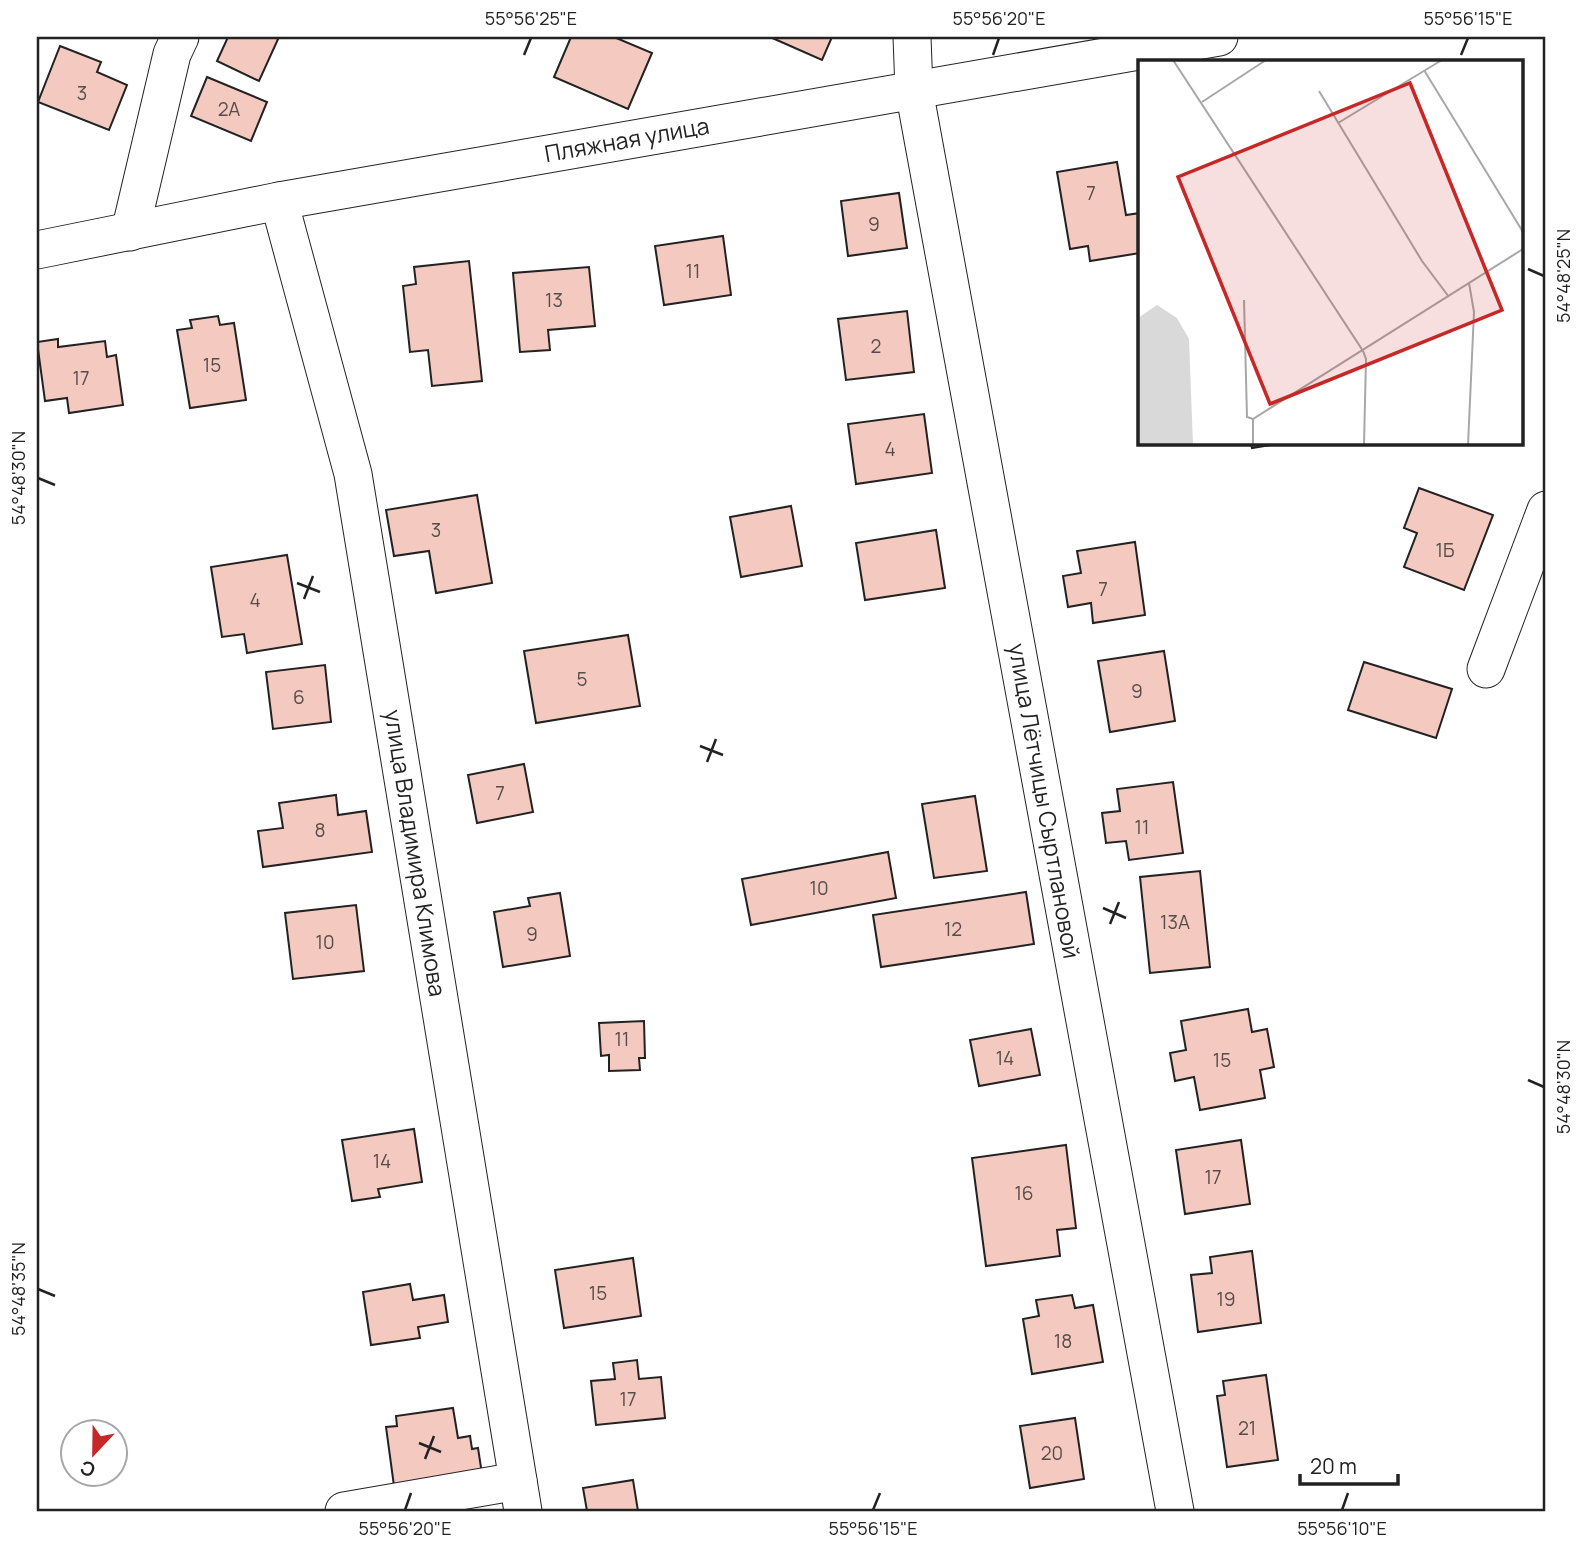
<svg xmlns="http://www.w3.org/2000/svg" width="1583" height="1548" font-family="Manrope,sans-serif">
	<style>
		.building { fill: #f3c9c0; stroke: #222; stroke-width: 2 }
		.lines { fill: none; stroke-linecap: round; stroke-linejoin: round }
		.minor-casing { stroke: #222; stroke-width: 39 }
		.minor { stroke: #fff; stroke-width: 37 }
		.ticks { fill: none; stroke: #222; stroke-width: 2.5 }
		.labels { text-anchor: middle; stroke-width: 5; stroke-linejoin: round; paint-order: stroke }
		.number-label { font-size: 19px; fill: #564c4a }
		.street-label { font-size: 23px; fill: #222; stroke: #fff }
		.inset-road { fill: none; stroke: #a7a7a7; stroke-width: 2 }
		.view { fill: #c62828; fill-opacity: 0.15; stroke: #c62828; stroke-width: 3.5 }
		.inset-edge { fill: none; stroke: #222; stroke-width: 3.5 }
		.neatline { fill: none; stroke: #222; stroke-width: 2.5 }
		.ticks-label { font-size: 18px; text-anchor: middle; fill: #222 }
	</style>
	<rect width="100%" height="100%" fill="#fff"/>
	<g class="building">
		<path d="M228 37H279L259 81 217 61Z"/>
		<path d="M571 37H614L652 53 628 109 554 77Z"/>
		<path d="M770 37H832L822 60Z"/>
		<path d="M60 46 101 62 97 72 127 85 109 130 38 102Z"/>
		<path d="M207 77 267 102 251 141 191 116Z"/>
		<path d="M1117 162 1126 215 1140 213V253L1090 261 1088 246 1070 249 1057 172Z"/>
		<path d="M899 193 907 248 848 256 841 201Z"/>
		<path d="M723 236 731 295 664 305 655 246Z"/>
		<path d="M469 261 482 381 432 386 428 350 410 352 403 286 416 284 414 267Z"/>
		<path d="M589 267 595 326 548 330 550 350 520 352 513 273Z"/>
		<path d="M907 311 914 372 846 380 838 319Z"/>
		<path d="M218 316 220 325 234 323 246 400 190 408 177 330 192 328 190 320Z"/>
		<path d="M58 339V347L105 341 107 357 116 355 123 405 69 413 67 398 45 401 37 342Z"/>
		<path d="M924 414 932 473 856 484 848 424Z"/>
		<path d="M1251 443H1283L1252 448Z"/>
		<path d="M1419 488 1493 515 1464 590 1404 567 1417 533 1404 528Z"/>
		<path d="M477 495 492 583 436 593 429 551 394 556 386 510Z"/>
		<path d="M791 506 802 566 741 577 730 517Z"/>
		<path d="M936 530 945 588 865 600 856 543Z"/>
		<path d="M1135 542 1145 615 1093 623 1091 603 1068 607 1063 576 1081 573 1077 551Z"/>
		<path d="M287 555 302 644 247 653 244 634 222 637 211 567Z"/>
		<path d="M628 635 640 706 536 723 524 651Z"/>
		<path d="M1164 651 1175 721 1110 732 1098 661Z"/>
		<path d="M1364 662 1452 689 1436 738 1348 710Z"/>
		<path d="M325 665 331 722 273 729 266 672Z"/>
		<path d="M524 764 533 812 477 823 468 775Z"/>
		<path d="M1173 782 1183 853 1129 860 1126 841 1106 843 1102 813 1120 811 1117 789Z"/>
		<path d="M336 795 338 815 366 811 372 852 263 867 258 831 283 828 279 803Z"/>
		<path d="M975 796 987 871 934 878 922 804Z"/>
		<path d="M888 852 896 898 751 925 742 879Z"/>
		<path d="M1200 871 1210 967 1150 973 1140 877Z"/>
		<path d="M1026 892 1034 944 881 967 873 915Z"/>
		<path d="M560 893 570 956 503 967 494 912 530 906 528 898Z"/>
		<path d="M356 905 364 971 293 979 285 913Z"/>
		<path d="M1248 1009 1252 1032 1267 1029 1274 1067 1260 1070 1265 1098 1200 1110 1194 1077 1175 1081 1170 1053 1186 1050 1181 1021Z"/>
		<path d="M644 1021 645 1058H639L640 1070 609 1071V1055L601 1056 599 1023Z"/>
		<path d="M1031 1029 1040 1075 979 1086 970 1040Z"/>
		<path d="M414 1129 422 1182 378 1189 380 1197 352 1201 342 1140Z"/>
		<path d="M1241 1140 1250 1204 1185 1214 1176 1150Z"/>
		<path d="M1066 1145 1076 1228 1057 1230 1060 1256 986 1266 972 1158Z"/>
		<path d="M1252 1251 1261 1323 1198 1332 1191 1275 1212 1273 1210 1257Z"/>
		<path d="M633 1258 641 1316 564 1328 555 1270Z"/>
		<path d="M410 1284 413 1300 444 1295 448 1322 418 1327 420 1338 371 1345 363 1292Z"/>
		<path d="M1072 1295 1075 1308 1093 1305 1103 1362 1032 1374 1023 1319 1039 1316 1036 1300Z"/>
		<path d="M637 1360 639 1379 661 1377 665 1418 596 1425 591 1381 615 1379 613 1363Z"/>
		<path d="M1266 1375 1278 1460 1227 1467 1217 1396 1225 1395 1223 1381Z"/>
		<path d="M453 1408 458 1438 470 1436 472 1449 478 1448 482 1474 394 1486 386 1427 397 1426 396 1416Z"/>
		<path d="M1075 1418 1084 1479 1030 1488 1020 1426Z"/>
		<path d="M633 1480 638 1511H587L583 1488Z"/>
	</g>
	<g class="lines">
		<defs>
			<g id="minor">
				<path d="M912 37 914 90 1175 1511"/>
				<path d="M279 201 353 474 523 1511"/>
				<path d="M130 232 172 54 180 37"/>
				<path d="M37 250 279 201 1219 37"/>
				<path d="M1486 669 1546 510"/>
				<path d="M344 1511 518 1481"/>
			</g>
		</defs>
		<use href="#minor" class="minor-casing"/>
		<use href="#minor" class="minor"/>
	</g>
	<path class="ticks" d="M524 55 531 38M993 55 999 38M1461 55 1468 38M1528 269 1544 276M38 478 55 485M297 583 320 592M304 599 313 576M700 746 723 755M707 762 716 739M1103 908 1126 918M1110 924 1119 902M1528 1080 1544 1087M38 1289 55 1296M419 1443 441 1452M425 1459 434 1436M405 1510 411 1493M873 1510 880 1493M1342 1510 1348 1493"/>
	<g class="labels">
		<g class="number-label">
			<text x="82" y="100">3</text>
			<text x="229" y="116">2А</text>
			<text x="1091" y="200">7</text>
			<text x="874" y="231">9</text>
			<text x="693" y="278">11</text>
			<text x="554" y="307">13</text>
			<text x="876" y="353">2</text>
			<text x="212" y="372">15</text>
			<text x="81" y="385">17</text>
			<text x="890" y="456">4</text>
			<text x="436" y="537">3</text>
			<text x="1445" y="557">1Б</text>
			<text x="1103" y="596">7</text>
			<text x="255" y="607">4</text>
			<text x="582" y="686">5</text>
			<text x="1137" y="698">9</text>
			<text x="299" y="704">6</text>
			<text x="500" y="800">7</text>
			<text x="1142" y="834">11</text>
			<text x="320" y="837">8</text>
			<text x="819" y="895">10</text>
			<text x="1175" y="929">13А</text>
			<text x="953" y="936">12</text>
			<text x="532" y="941">9</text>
			<text x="325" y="949">10</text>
			<text x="622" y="1046">11</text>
			<text x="1005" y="1065">14</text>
			<text x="1222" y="1067">15</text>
			<text x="382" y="1168">14</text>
			<text x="1213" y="1184">17</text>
			<text x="1024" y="1200">16</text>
			<text x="598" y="1300">15</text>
			<text x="1226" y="1306">19</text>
			<text x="1063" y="1348">18</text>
			<text x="628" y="1406">17</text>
			<text x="1247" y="1435">21</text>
			<text x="1052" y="1460">20</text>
		</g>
		<g class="street-label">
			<text transform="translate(627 140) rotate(-10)" y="8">Пляжная улица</text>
			<text transform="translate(1044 801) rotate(80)" y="8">улица Лётчицы Сыртлановой</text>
			<text transform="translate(415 853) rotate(81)" y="8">улица Владимира Климова</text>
		</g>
	</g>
	<g transform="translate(1138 60)">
		<rect width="385" height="385" fill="#fff"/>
		<path d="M19 245 39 258 51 279 55 385H0V258Z" fill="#d9d9d9"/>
		<path class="inset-road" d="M35 0 225 291 228 299 226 385M286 10 385 172M181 31 284 201 311 237M64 42 128 0M200 63 304 0M106 240 109 357 115 359M115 359 385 189M115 359V385M330 385 336 252 331 223"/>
		<path class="view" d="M272 23 364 250 132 344 40 117Z"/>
		<rect width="385" height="385" class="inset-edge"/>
	</g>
	<rect width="1583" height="1548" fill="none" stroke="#ffffff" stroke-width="77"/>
	<g transform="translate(94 1453) rotate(202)"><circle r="33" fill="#ffffff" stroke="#a7a7a7" stroke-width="2"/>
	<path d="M0-5L12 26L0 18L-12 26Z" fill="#c62828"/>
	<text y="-10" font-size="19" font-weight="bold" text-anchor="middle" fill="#222222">С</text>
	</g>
	<path d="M1300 1474v10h98v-10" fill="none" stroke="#222222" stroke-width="3.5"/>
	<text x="1310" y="1474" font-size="21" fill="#222222" stroke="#ffffff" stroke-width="5" paint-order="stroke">20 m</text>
	<rect x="38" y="38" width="1506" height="1472" class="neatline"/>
	<g class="ticks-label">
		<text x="531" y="25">55°56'25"E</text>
		<text x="999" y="25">55°56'20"E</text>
		<text x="1468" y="25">55°56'15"E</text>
		<text transform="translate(1564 276) rotate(-90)" y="6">54°48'25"N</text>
		<text transform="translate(19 478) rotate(-90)" y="6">54°48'30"N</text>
		<text transform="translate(1564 1087) rotate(-90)" y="6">54°48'30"N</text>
		<text transform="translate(19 1289) rotate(-90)" y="6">54°48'35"N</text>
		<text x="405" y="1535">55°56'20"E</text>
		<text x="873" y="1535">55°56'15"E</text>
		<text x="1342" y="1535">55°56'10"E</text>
	</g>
</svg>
